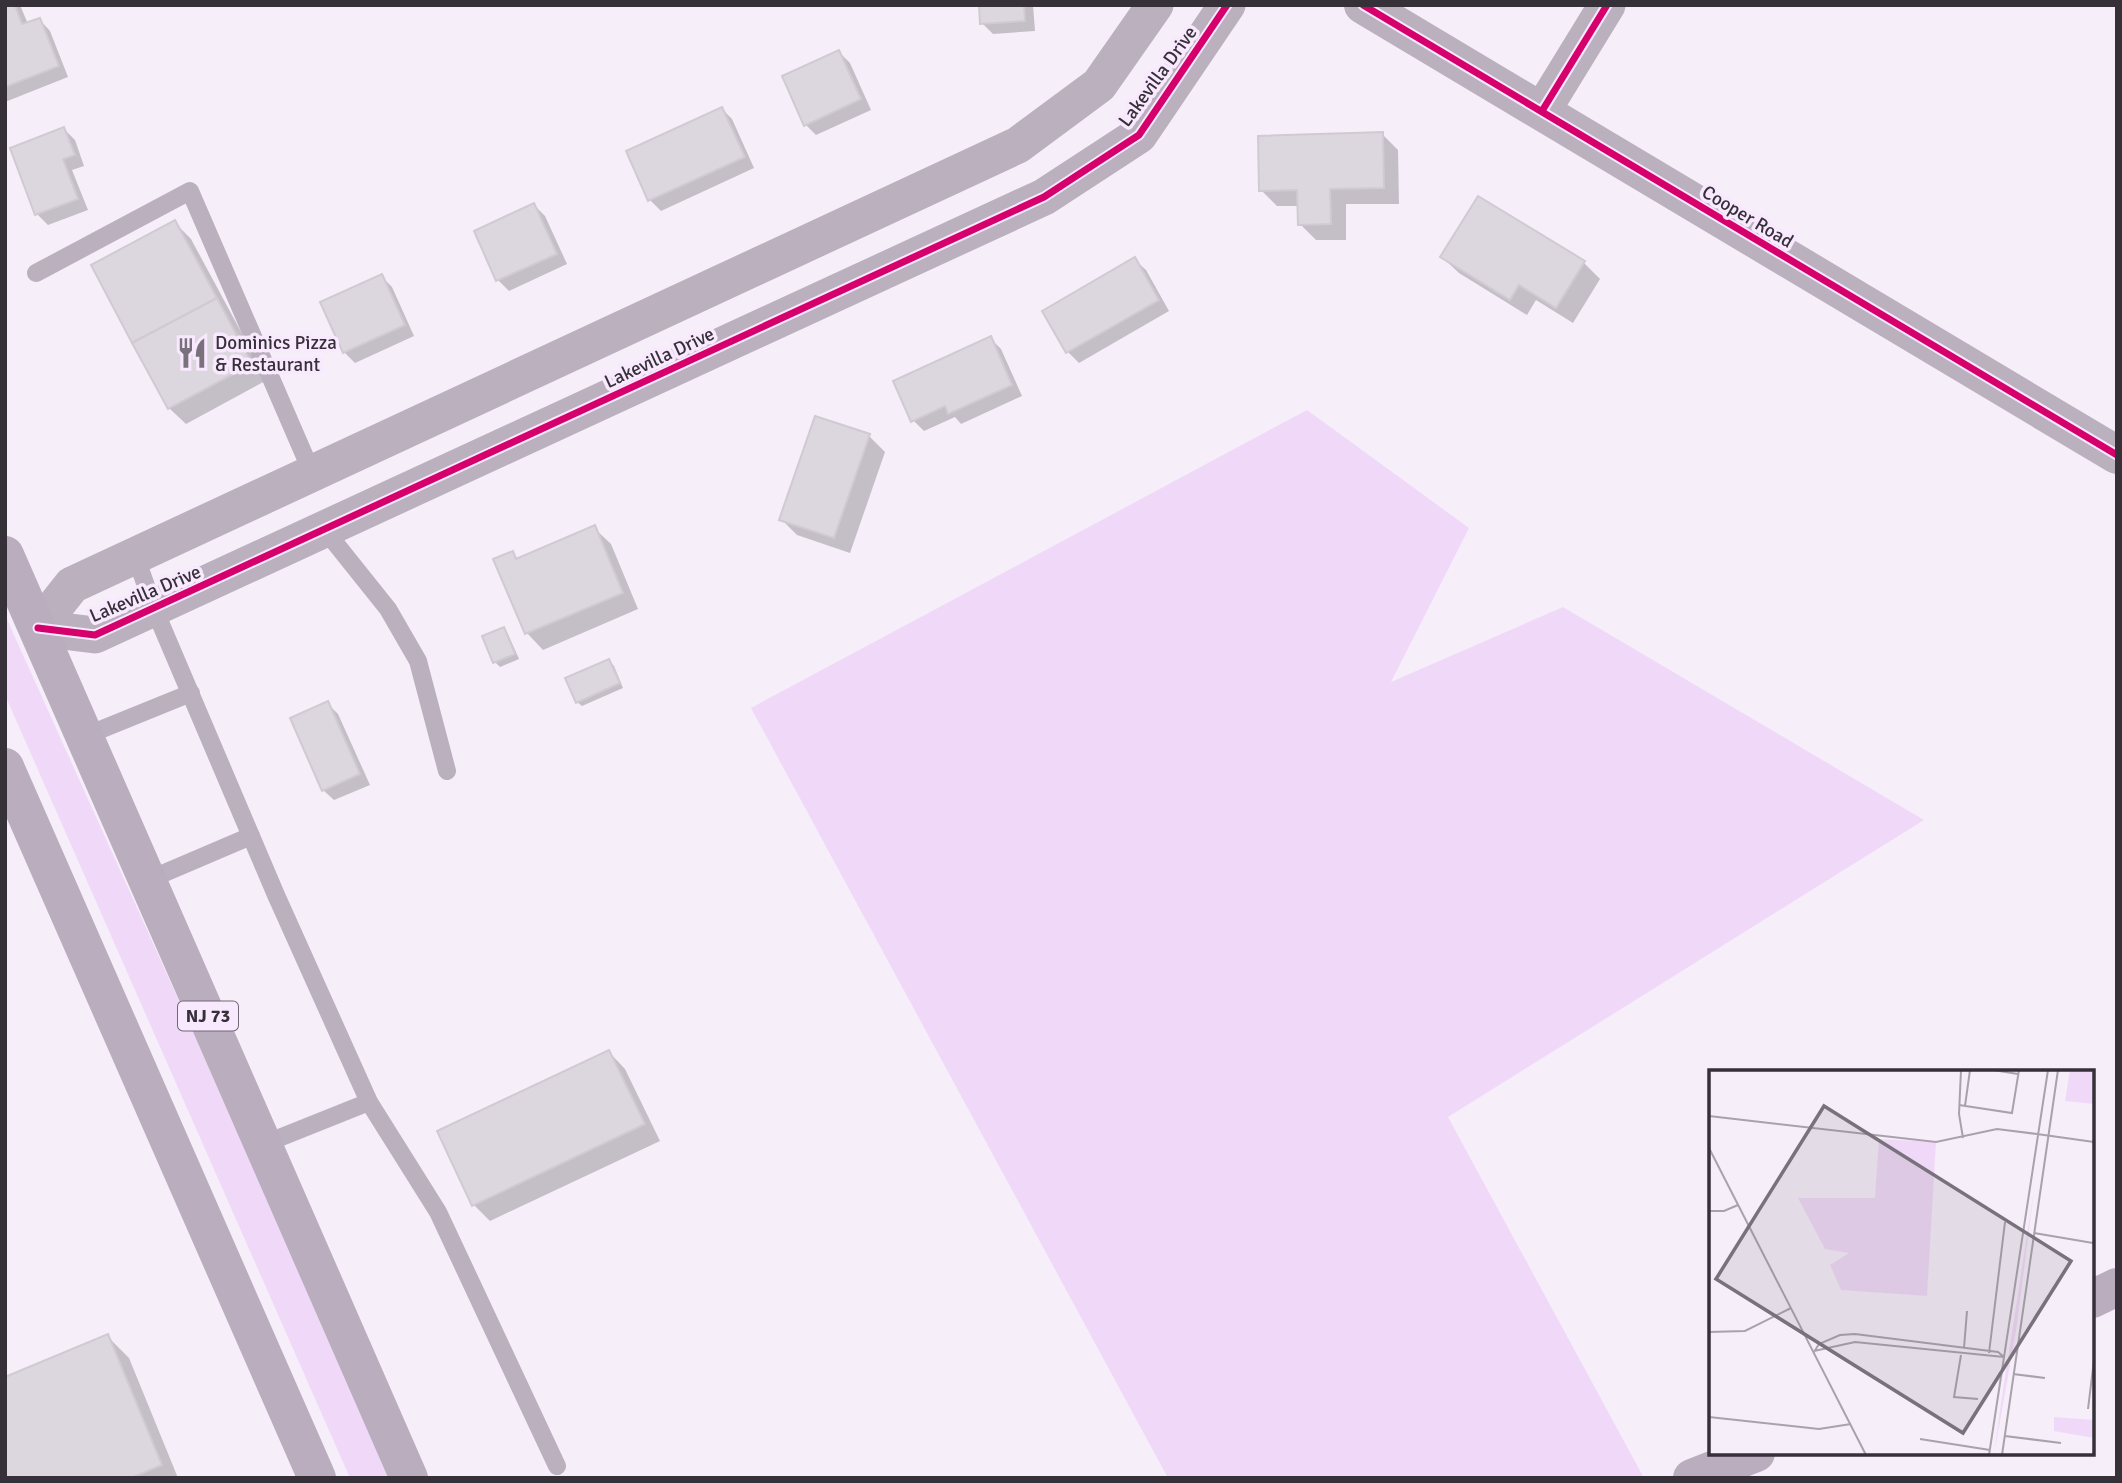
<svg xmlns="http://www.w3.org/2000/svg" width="2122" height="1483" font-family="Signika,sans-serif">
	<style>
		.green { fill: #f0d9f8 }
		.shadow { fill: #0003 }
		.building { fill: #dcd6df; stroke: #d0cad2; stroke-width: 2 }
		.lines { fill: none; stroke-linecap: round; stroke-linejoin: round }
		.service { stroke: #bab0be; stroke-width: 18 }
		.minor { stroke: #bab0be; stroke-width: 37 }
		.tertiary { stroke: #bab0be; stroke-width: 38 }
		.secondary { stroke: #baaebe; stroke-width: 38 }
		.trunk { stroke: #baaebe; stroke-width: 38 }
		.cycleway-casing { stroke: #f8e9fe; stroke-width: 11 }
		.cycleway { stroke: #d6006c; stroke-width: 7 }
		.labels { text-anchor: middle; stroke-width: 7; stroke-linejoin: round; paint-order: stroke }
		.shield { fill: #f8e9fe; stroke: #706873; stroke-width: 2 }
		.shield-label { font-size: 18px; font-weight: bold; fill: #363038 }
		.street-label { font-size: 19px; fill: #363038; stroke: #f8e9fe }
		.poi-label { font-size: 19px; fill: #363038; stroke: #f8e9fe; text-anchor: start }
		.inset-road { fill: none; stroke: #a9a2ac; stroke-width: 2 }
		.view { fill: #79727c; fill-opacity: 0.15; stroke: #79727c; stroke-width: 3.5 }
		.inset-edge { fill: none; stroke: #363038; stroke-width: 3.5 }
	</style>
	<rect width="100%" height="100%" fill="#f6eef9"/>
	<g class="green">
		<path d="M1307 410 1469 528 1391 682 1563 607 1924 820 1448 1117 1644 1478H1168L751 708Z"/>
		<path d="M5 615 271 1205 390 1478H350L5 695Z"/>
	</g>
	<g class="shadow">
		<path d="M5 5H20L28 24 40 20 50 31 68 77 5 102Z"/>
		<path d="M981 5H1033L1035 31 993 34 982 23Z"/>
		<path d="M839 52 850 63 871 110 816 135 806 125Z"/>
		<path d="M722 109 732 119 754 168 661 211 650 200Z"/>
		<path d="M64 129 75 140 84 166 72 170 88 210 48 225 37 214Z"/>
		<path d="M1382 134 1398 150 1399 204H1346V240H1316L1300 224 1299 206H1277L1261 190Z"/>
		<path d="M534 205 545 216 567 264 509 291 498 280 476 232Z"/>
		<path d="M175 223 191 239 267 380 186 424 169 408Z"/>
		<path d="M1442 257 1584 263 1600 279 1573 323 1536 300 1527 315 1459 273Z"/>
		<path d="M1135 260 1146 270 1169 311 1079 363 1068 352 1044 311Z"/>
		<path d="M381 276 392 287 414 336 355 363 344 352Z"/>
		<path d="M990 338 1001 349 1022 396 961 424 955 417 924 431 913 420Z"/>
		<path d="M869 436 885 452 850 553 797 535 781 519Z"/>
		<path d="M594 528 611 544 638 609 543 650 527 633 513 553 519 560Z"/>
		<path d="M503 629 508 634 519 659 500 667 495 662Z"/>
		<path d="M609 661 614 666 623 688 582 706 577 702Z"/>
		<path d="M327 703 338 714 370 785 334 800 323 790Z"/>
		<path d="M609 1052 625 1069 660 1141 490 1221 474 1205Z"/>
		<path d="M107 1336 129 1358 178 1478H5Z"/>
	</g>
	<g class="building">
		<path d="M5 5H15L22 24 40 18 59 66 5 87Z"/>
		<path d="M979 5H1024L1025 21 980 24Z"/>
		<path d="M839 50 861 99 804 126 782 76Z"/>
		<path d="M722 107 745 157 648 201 626 151Z"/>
		<path d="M64 127 75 155 63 159 78 199 35 215 10 148Z"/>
		<path d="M1383 132 1384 188 1330 189 1331 224 1298 225 1297 190 1259 191 1258 136Z"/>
		<path d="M1478 196 1585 261 1556 308 1519 285 1510 300 1440 257Z"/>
		<path d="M534 203 557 254 496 281 474 231Z"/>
		<path d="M175 220 217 298 132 343 91 265Z"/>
		<path d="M1135 257 1159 300 1066 353 1042 311Z"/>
		<path d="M382 274 405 325 343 353 320 302Z"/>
		<path d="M217 298 252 364 168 409 132 343Z"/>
		<path d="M991 336 1012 385 948 414 945 406 911 422 893 381Z"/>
		<path d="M815 416 870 434 834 538 779 520Z"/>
		<path d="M595 525 623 593 525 634 493 559 513 551 516 559Z"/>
		<path d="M504 627 515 654 493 663 482 636Z"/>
		<path d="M609 659 620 683 576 703 565 678Z"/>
		<path d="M328 701 360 774 322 791 290 718Z"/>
		<path d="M609 1050 645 1124 472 1206 437 1131Z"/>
		<path d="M108 1334 162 1465 131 1478H5V1377Z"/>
	</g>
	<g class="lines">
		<g class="service">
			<path d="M36 273 190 191 312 473"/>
			<path d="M324 529 388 609 418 661 447 771"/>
			<path d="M135 555 154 608 276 895 369 1102 438 1212 557 1466"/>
			<path d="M85 736 191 693"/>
			<path d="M148 880 251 836"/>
			<path d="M264 1144 369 1102"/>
		</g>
		<g class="minor">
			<path d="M1542 111 1607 5"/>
			<path d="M38 628 95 635 1044 197 1139 135 1227 5"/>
			<path d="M38 628 72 585 1018 145 1099 85 1155 5"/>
		</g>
		<path class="tertiary" d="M1363 5 2117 455"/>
		<g class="secondary">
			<path d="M2092 1299 2117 1287"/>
			<path d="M1692 1478 1756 1453"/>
		</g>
		<g class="trunk">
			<path d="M5 555 409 1478"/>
			<path d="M5 767 317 1478"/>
		</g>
		<defs>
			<g id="cycleway">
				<path d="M1363 5 2117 455"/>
				<path d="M1542 111 1607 5"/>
				<path d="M38 628 95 635 1044 197 1139 135 1227 5"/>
			</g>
		</defs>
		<use href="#cycleway" class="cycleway-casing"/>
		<use href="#cycleway" class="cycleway"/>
	</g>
	<defs>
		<symbol id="restaurant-bare" viewBox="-9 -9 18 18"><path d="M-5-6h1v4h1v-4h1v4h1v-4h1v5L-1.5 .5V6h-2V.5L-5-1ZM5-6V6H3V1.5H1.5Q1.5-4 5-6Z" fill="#79727c" stroke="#f8e9fe" stroke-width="2.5" paint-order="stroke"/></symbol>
	</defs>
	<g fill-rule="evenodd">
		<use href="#restaurant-bare" x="170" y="331" width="44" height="44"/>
	</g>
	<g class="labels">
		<rect class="shield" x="178" y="1001.5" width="60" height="29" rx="5"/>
		<g class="shield-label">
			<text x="208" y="1022">NJ 73</text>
		</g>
		<g class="street-label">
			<text transform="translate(1157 76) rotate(-54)" y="7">Lakevilla Drive</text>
			<text transform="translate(1748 216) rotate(31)" y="7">Cooper Road</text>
			<text transform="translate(659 357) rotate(-25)" y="7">Lakevilla Drive</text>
			<text transform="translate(145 593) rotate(-23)" y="7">Lakevilla Drive</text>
		</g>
		<g class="poi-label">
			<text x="215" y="349">Dominics Pizza<tspan x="215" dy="22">&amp; Restaurant</tspan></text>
		</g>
	</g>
	<g transform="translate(1709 1070)">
		<rect width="385" height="385" fill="#f6eef9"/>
		<path d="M361 0H385V34L356 31ZM170 69 227 72 218 226 132 220 121 195 140 183 116 179 89 128H166ZM325 120 308 255 285 385 291 340ZM345 347 385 350V368L345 361Z" fill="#f0d9f8"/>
		<path class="inset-road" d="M252 0 250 44 254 68M284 0 309 4M250 35 303 43 310 0M256 36 261 0M0 46 227 72 288 59 328 64M328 64 385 72M0 78 157 385M0 141H15L29 135M325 163 384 173M0 262 36 261 82 238M255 278 258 241M105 281 146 272 295 287M105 282 110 274 131 265 146 264 289 282 295 287M280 283 296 152M252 285 245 327 269 329M304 304 336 308M379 339 385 290M0 347 110 359 142 354M296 366 352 373M211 369 281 380M280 385 339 0M293 385 349 0"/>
		<path class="view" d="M115 36 362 191 254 363 7 209Z"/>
		<rect width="385" height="385" class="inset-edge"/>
	</g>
	<rect width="2122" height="1483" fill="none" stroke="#363038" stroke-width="14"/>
</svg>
